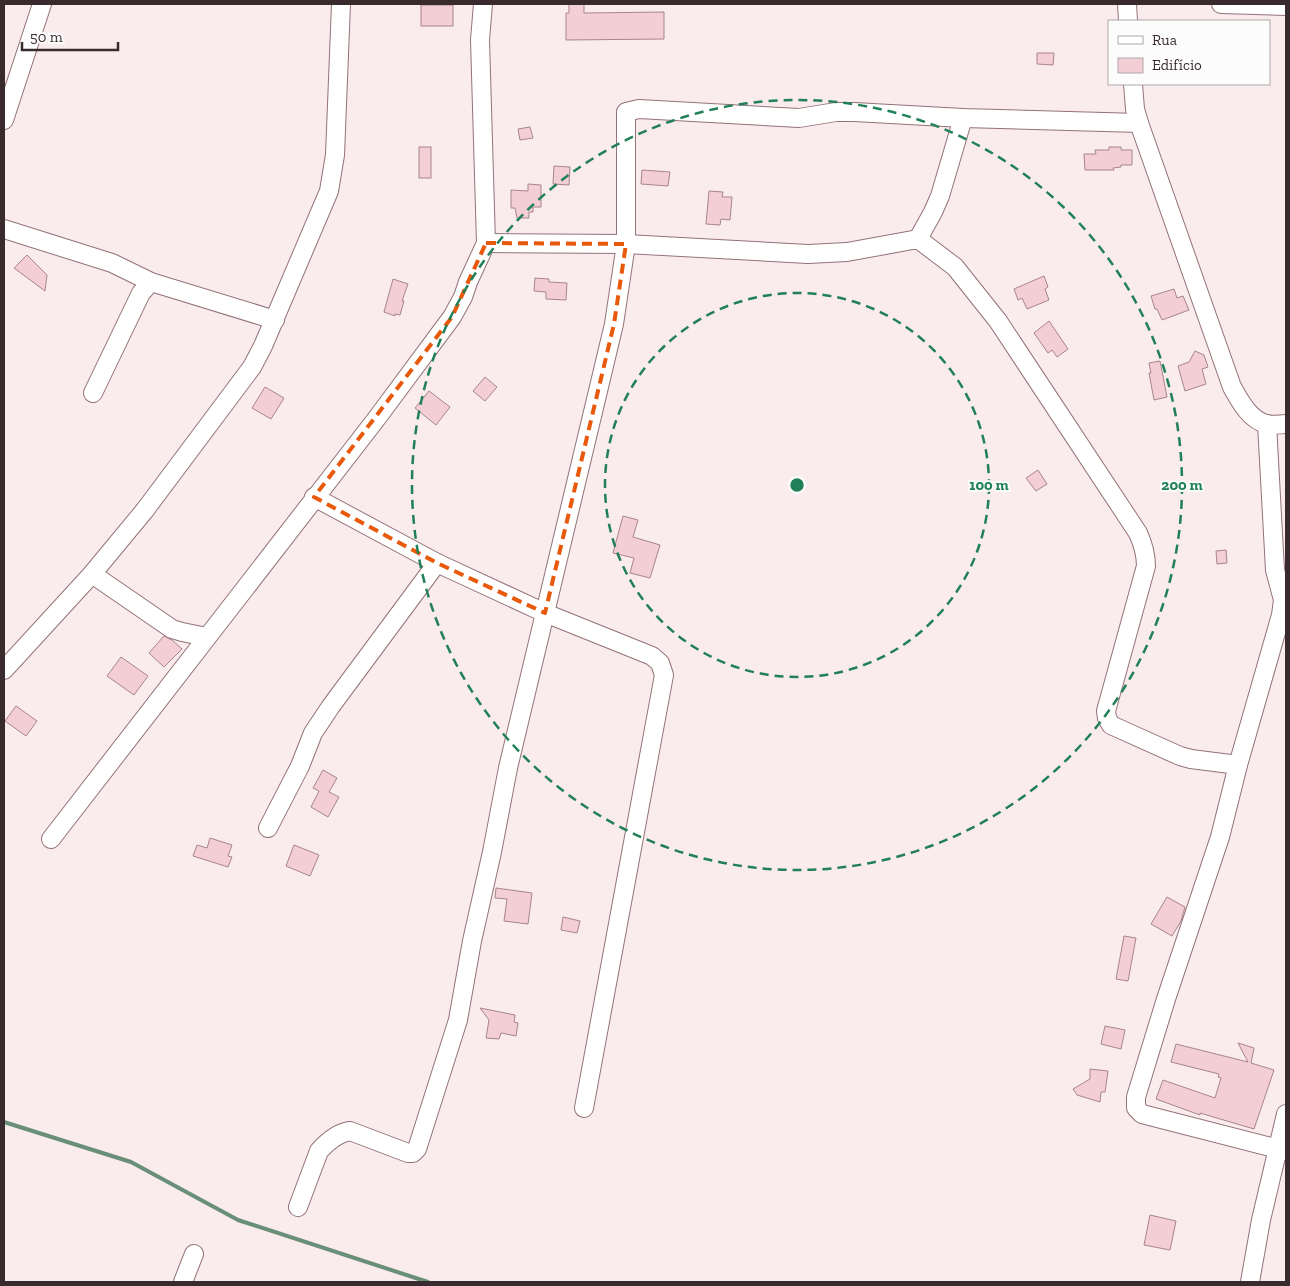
<svg xmlns="http://www.w3.org/2000/svg" width="1290" height="1286" font-family="'Zilla Slab',serif">
	<style>
		.lines { fill: none; stroke-linecap: round; stroke-linejoin: round }
		.stream { stroke: #698f79; stroke-width: 4 }
		.building { fill: #f4ced5; stroke: #a7858b }
		.minor-casing { stroke: #937278; stroke-width: 20 }
		.minor { stroke: #fff; stroke-width: 18 }
		.marked { fill: none; stroke: #e8590c; stroke-width: 4; stroke-dasharray: 10 6; stroke-linejoin: round }
		.ring { fill: none; stroke: #218057; stroke-width: 2.5; stroke-dasharray: 9 6 }
		.centre { fill: #218057; stroke: #fcfcfc; stroke-width: 2.5 }
		.ring-label { font-size: 15px; text-anchor: middle; font-weight: bold; fill: #218057; stroke: #fcfcfc; stroke-width: 4; stroke-linejoin: round; paint-order: stroke }
	</style>
	<rect width="100%" height="100%" fill="#faebed"/>
	<g class="lines">
		<path class="stream" d="M4 1122 131 1162 238 1220 428 1282"/>
	</g>
	<g class="building">
		<path d="M569 4H584V13L664 12V39L566 40V13H569Z"/>
		<rect x="421" y="5" width="32" height="21"/>
		<path d="M1037 53H1054L1053 65 1037 64Z"/>
		<path d="M530 127 533 138 520 140 518 129Z"/>
		<rect x="419" y="147" width="12" height="31"/>
		<path d="M1109 147H1121V150H1132V165H1121V167L1113 168 1114 170H1085L1084 154H1096L1095 150H1109Z"/>
		<path d="M554 166 570 167 569 185 553 184Z"/>
		<path d="M642 170 670 172 668 186 641 184Z"/>
		<path d="M528 184 541 185V207H533V212H529V218H517L515 208H511V190L528 191Z"/>
		<path d="M709 191 723 192 722 197H732L730 220 721 219 720 225 706 224Z"/>
		<path d="M27 255 47 275 45 291 14 268Z"/>
		<path d="M1044 276 1048 287 1045 289 1049 300 1027 309 1022 298 1018 300 1014 289Z"/>
		<path d="M535 278 549 279V282L567 283 566 300 546 299V292L534 291Z"/>
		<path d="M393 279 408 284 402 301H404L400 315 395 314V316L384 312Z"/>
		<path d="M1174 289 1177 298 1183 296 1189 310 1162 320 1157 309H1155L1151 296Z"/>
		<path d="M1049 321 1068 349 1057 357 1052 350 1048 353 1034 333Z"/>
		<path d="M1195 351 1204 355 1208 367 1202 369 1206 384 1185 391 1178 366 1189 362Z"/>
		<path d="M1160 361 1167 397 1154 400 1149 373H1151L1149 363Z"/>
		<path d="M485 377 497 387 485 401 473 391Z"/>
		<path d="M265 387 284 398 271 419 252 408Z"/>
		<path d="M429 391 450 407 436 425 415 408Z"/>
		<path d="M1038 470 1047 484 1036 491 1026 478Z"/>
		<path d="M623 516 638 520 633 537 660 545 650 578 630 573 634 558 613 553Z"/>
		<path d="M1226 550 1227 563 1217 564 1216 551Z"/>
		<path d="M164 636 172 640 182 649 164 667 149 653Z"/>
		<path d="M121 657 148 676 134 695 107 676Z"/>
		<path d="M16 706 37 721 26 736 5 721Z"/>
		<path d="M323 770 337 778 329 792 339 797 328 817 311 807 319 791 313 788Z"/>
		<path d="M210 838 232 845 228 856 232 857 228 867 193 856 197 845 207 848Z"/>
		<path d="M294 845 319 855 310 876 286 866Z"/>
		<path d="M496 888 532 893 528 924 504 921 507 899 495 898Z"/>
		<path d="M1167 897 1185 907 1181 921 1172 936 1151 924Z"/>
		<path d="M563 917 580 921 577 933 561 930Z"/>
		<path d="M1124 936 1136 938 1128 981 1116 979Z"/>
		<path d="M480 1008 515 1015 514 1022 518 1023 516 1036 501 1033 499 1039 486 1038 489 1020Z"/>
		<path d="M1105 1026 1125 1030 1121 1049 1101 1044Z"/>
		<path d="M1238 1043 1254 1048 1251 1063 1274 1070 1254 1129 1200 1113V1115L1156 1099 1163 1080 1215 1098 1221 1078 1218 1077 1219 1074 1171 1062 1176 1044 1248 1062Z"/>
		<path d="M1090 1069 1108 1071 1105 1092H1101L1100 1102 1077 1095 1073 1089 1090 1079Z"/>
		<path d="M1150 1215 1176 1221 1170 1250 1144 1245Z"/>
	</g>
	<g class="lines">
		<defs>
			<g id="minor">
				<path d="M1127 4 1128 21"/>
				<path d="M1221 4 1286 6"/>
				<path d="M1133 84 1135 109 1139 123 1232 387C1240 401 1249 419 1266 424 1272 426 1280 424 1286 424"/>
				<path d="M4 120 42 4"/>
				<path d="M4 229 112 263 151 282"/>
				<path d="M918 239 933 212 940 196 963 118"/>
				<path d="M486 243 626 244 808 254 847 252 918 239 955 267 998 321 1138 533C1143 544 1146 554 1146 566L1106 711 1107 718 1111 725 1180 756 1191 759 1238 765"/>
				<path d="M93 393 141 293 151 282 275 320"/>
				<path d="M1267 424 1275 570 1283 600 1281 615 1238 765 1220 837 1166 999 1136 1097V1108L1142 1114 1286 1151"/>
				<path d="M314 497 437 563 545 613 652 656 660 663 664 675 584 1108"/>
				<path d="M92 574 172 629 182 632 207 637"/>
				<path d="M4 670 92 574 145 510 252 367 263 346 329 191 335 155 341 4"/>
				<path d="M268 828 300 766 313 733 331 706 437 563"/>
				<path d="M51 839 377 418 452 317 463 297 468 282 486 243 480 40 483 4"/>
				<path d="M298 1207 319 1151C327 1142 337 1133 350 1131L408 1153H413L417 1149 458 1020 472 941 492 852 508 768 614 324 626 244V112L639 109 799 118 836 112H854L963 118 1139 123"/>
				<path d="M183 1282 194 1254"/>
				<path d="M1250 1282 1261 1220 1286 1114"/>
			</g>
		</defs>
		<use href="#minor" class="minor-casing"/>
		<use href="#minor" class="minor"/>
	</g>
	<path class="marked" d="M486 243 626 244 614 324 545 613 437 563 314 497 452 317Z"/>
	<g class="ring">
		<circle cx="797" cy="485" r="192"/>
		<circle cx="797" cy="485" r="385"/>
	</g>
	<circle cx="797" cy="485" r="8" class="centre"/>
	<g class="ring-label">
		<text x="989" y="490">100 m</text>
		<text x="1182" y="490">200 m</text>
	</g>
	<rect width="1290" height="1286" fill="none" stroke="#392a2d" stroke-width="10"/>
	<rect x="1108" y="20" width="162" height="65" fill="#fcfcfc" stroke="#aea8a9"/>
	<rect x="1118" y="36" width="25" height="8" fill="#ffffff" stroke="#aea8a9"/>
	<text x="1152" y="45" font-size="15" fill="#392a2d">Rua</text>
	<rect x="1118" y="58" width="25" height="15" fill="#f4ced5" stroke="#aea8a9"/>
	<text x="1152" y="70" font-size="15" fill="#392a2d">Edifício</text>
	<path d="M22 42v8h96v-8" fill="none" stroke="#392a2d" stroke-width="2.5"/>
	<text x="30" y="42" font-size="15" fill="#392a2d" stroke="#fcfcfc" stroke-width="4" paint-order="stroke">50 m</text>
</svg>
